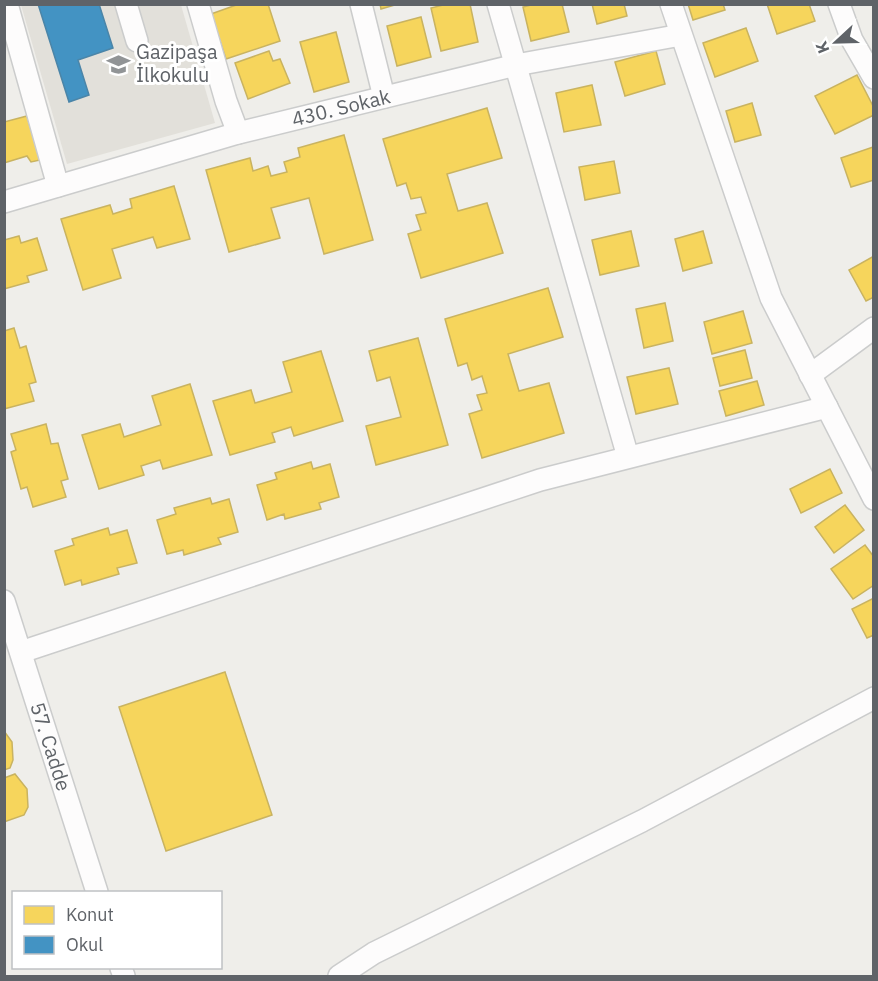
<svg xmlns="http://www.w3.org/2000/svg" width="878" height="981" font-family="'IBM Plex Sans',sans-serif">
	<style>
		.education { fill: #e2e0da }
		.homes { fill: #f6d55c; stroke: #c9b360; stroke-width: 1.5 }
		.schools { fill: #4393c3; stroke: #4b85a8; stroke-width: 1.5 }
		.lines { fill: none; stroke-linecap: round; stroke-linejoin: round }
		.minor-casing { stroke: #cbcccc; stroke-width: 24 }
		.minor { stroke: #fdfcfc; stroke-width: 21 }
		.labels { text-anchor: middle; stroke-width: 6; stroke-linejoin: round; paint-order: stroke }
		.poi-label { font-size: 20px; fill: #5f6368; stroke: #fff; text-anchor: start }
		.street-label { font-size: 20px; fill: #5f6368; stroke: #fff }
	</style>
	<rect width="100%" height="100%" fill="#efeeea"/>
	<path class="education" d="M21 5H181L215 123 67 164Z"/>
	<g class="homes">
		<path d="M239 4H268L280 41 226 59 211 14Z"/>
		<path d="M380 4H398L381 9Z"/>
		<path d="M447 4H470L478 42 441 51 431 8Z"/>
		<path d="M535 4H562L569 32 531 41 523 7Z"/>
		<path d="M592 4H624L627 16 597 24Z"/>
		<path d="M688 4H723L725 10 693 20Z"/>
		<path d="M767 4H809L815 21 777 34Z"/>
		<path d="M421 17 431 57 397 66 387 26Z"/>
		<path d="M746 28 758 61 715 77 703 43Z"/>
		<path d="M336 32 349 82 314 92 300 42Z"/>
		<path d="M269 51 273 61 280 59 290 83 248 99 235 63Z"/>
		<path d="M656 51 665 84 625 96 615 62Z"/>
		<path d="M857 75 874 108V115L835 134 815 96Z"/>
		<path d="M592 85 601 125 564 132 556 93Z"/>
		<path d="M752 103 761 135 735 142 726 111Z"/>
		<path d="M487 108 502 158 447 174 458 211 487 203 503 253 421 278 408 234 421 230 416 215 426 213 421 197 411 199 406 183 397 186 383 139Z"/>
		<path d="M27 116 40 160 31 162 27 156 4 163V122Z"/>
		<path d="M344 135 373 240 324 254 309 198 271 208 280 238 229 252 206 170 250 158 253 171 268 166 271 176 287 172 284 162 300 157 298 148Z"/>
		<path d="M873 147 874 180 851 187 841 158Z"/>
		<path d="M614 161 620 193 585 200 579 167Z"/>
		<path d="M174 186 190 239 157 248 153 237 112 249 121 278 83 290 61 219 110 205 113 214 132 208 130 199Z"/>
		<path d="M631 231 639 266 600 275 592 240Z"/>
		<path d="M703 231 712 263 683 271 675 239Z"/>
		<path d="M19 236 21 243 37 238 47 270 27 276 29 282 4 289V240Z"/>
		<path d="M874 256V297L866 301 849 270Z"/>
		<path d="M548 288 563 337 508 354 519 391 549 383 564 433 482 458 469 414 482 410 477 395 487 393 482 376 472 380 467 363 458 366 445 319Z"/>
		<path d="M665 303 673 341 644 348 636 309Z"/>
		<path d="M743 311 752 343 712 354 704 322Z"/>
		<path d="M14 328 20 348 26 346 36 382 29 384 34 401 4 409V331Z"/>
		<path d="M418 338 448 445 376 465 366 426 401 417 390 377 377 381 369 351Z"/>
		<path d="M745 350 752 378 720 386 713 358Z"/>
		<path d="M321 351 343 421 294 436 291 427 272 433 275 442 230 455 213 401 251 390 255 403 292 392 283 362Z"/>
		<path d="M669 368 678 404 636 414 627 377Z"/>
		<path d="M757 381 764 405 726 416 719 391Z"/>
		<path d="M190 384 212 455 163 469 160 460 141 466 144 475 99 489 82 435 120 424 124 437 161 425 152 396Z"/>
		<path d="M46 424 51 444 58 443 68 479 61 481 66 497 33 507 27 487 21 489 11 452 16 450 11 434Z"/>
		<path d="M311 462 313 469 330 464 339 497 319 503 321 509 285 519 284 514 267 520 257 485 277 479 275 473Z"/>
		<path d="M830 469 842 493 801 513 790 489Z"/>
		<path d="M210 498 212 504 229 499 238 532 218 538 221 544 184 555 183 550 167 554 157 520 176 514 174 508Z"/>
		<path d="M845 505 864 530 834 553 815 527Z"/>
		<path d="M108 528 110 535 127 530 137 563 117 568 119 574 82 585 81 580 65 585 55 551 74 545 72 539Z"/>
		<path d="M865 545 874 557V585L853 599 831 569Z"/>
		<path d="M874 598V635L867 638 852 609Z"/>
		<path d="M225 672 272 815 166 851 119 707Z"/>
		<path d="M4 731 12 742 13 760 10 768 4 770Z"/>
		<path d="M15 774 27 789 28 807 24 815 4 822V778Z"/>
	</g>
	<path class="schools" d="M38 4H99L113 48 78 60 89 95 69 102Z"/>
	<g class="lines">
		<defs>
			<g id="minor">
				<path d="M7 4 58 186"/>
				<path d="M126 4 137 41"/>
				<path d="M198 4 226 101 238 133"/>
				<path d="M361 4 384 97"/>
				<path d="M498 4 628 457"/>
				<path d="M671 4 771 298 874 499"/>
				<path d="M839 4 852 40 874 78"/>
				<path id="s1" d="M4 202 238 133 516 65 681 35"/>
				<path d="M810 375 874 328"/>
				<path id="s2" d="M4 601 97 892"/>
				<path d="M21 652 540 480 827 407"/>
				<path d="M121 968 124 976"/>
				<path d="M339 976 374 953 642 821 874 698"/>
			</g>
		</defs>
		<use href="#minor" class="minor-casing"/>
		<use href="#minor" class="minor"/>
	</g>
	<defs>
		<symbol id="school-bare" viewBox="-9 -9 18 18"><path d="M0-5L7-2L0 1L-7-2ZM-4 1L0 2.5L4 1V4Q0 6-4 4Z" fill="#919496" stroke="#fff" stroke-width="2.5" paint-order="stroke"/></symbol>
	</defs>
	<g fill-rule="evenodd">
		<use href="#school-bare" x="102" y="48" width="33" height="33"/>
	</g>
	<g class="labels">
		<g class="poi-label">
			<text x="136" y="59">Gazipaşa<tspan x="136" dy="23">İlkokulu</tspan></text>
		</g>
		<g class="street-label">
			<text dy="7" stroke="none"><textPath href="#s1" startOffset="350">430. Sokak</textPath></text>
			<text dy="7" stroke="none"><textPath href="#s2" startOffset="153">57. Cadde</textPath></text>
		</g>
	</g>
	<rect width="878" height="981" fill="none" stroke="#5f6368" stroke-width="12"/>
	<rect x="12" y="891" width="210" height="78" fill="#ffffff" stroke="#bfc1c3" stroke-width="1.5"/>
	<rect x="24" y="906" width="30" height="18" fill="#f6d55c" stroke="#bfc1c3" stroke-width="1.5"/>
	<text x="66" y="921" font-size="18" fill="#5f6368">Konut</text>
	<rect x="24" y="936" width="30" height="18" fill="#4393c3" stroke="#bfc1c3" stroke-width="1.5"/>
	<text x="66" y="951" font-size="18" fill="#5f6368">Okul</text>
	<g transform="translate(836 42) rotate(248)" stroke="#ffffff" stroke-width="4.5" paint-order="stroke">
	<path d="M0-4.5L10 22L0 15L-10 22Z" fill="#5f6368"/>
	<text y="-9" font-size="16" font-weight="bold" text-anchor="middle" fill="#5f6368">K</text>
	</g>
</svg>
